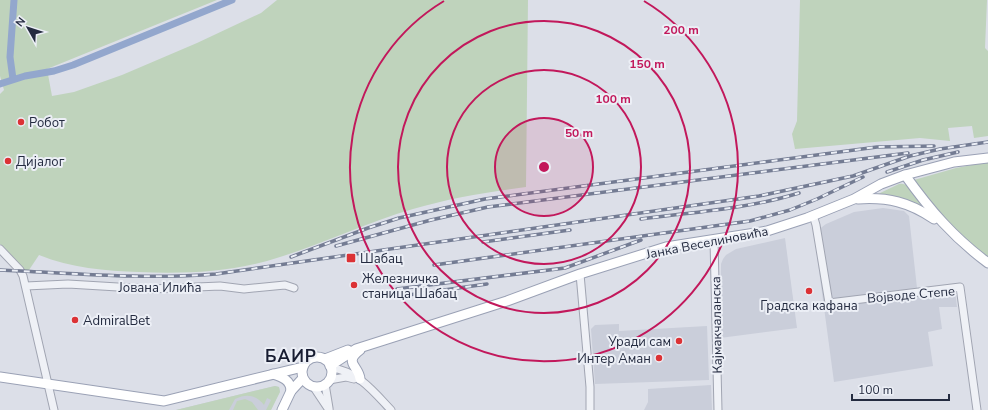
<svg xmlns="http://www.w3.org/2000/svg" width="988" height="410" font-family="'Nunito Sans',sans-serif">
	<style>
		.built { fill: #caceda }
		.green { fill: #bfd3bc }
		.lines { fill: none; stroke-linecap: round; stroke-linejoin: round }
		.canal { stroke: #93a7cd; stroke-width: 7 }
		.minor-casing { stroke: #a1a5b2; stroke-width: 9 }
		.major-casing { stroke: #9aa1b5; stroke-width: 11 }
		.minor { stroke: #eff1f6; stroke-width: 7 }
		.major { stroke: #fff; stroke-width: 9 }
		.rail-casing { stroke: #747c93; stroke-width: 3.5 }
		.rail { stroke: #eceff6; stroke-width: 2; stroke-dasharray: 6; stroke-linecap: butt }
		.ring { fill: none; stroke: #c2185b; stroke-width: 2 }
		.poi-dot { fill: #dc3235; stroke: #eceff6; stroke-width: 1.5 }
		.labels { text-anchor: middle; stroke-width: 4; stroke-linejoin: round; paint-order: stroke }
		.poi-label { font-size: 13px; fill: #242b40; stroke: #eceff6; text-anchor: start }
		.street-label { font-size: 13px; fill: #242b40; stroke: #eceff6 }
		.district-label { font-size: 17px; font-weight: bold; letter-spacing: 1px; fill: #171c31; stroke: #eceff6 }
		.centre { fill: #c2185b; stroke: #eceff6; stroke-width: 2 }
		.ring-label { font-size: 12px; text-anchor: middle; font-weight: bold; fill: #c2185b; stroke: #eceff6; stroke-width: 4; stroke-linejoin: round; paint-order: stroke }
	</style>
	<rect width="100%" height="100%" fill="#dcdfe8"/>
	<g class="built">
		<path d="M883 208 904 211 909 216 918 297 955 291 957 307H939L942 329 928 332 933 366 834 382 814 233 826 224 854 212Z"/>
		<path d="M785 238 797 328 720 338 721 264 723 259 726 255 736 249Z"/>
		<path d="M619 324V331L707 326 709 380 595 384 591 329 595 325Z"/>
		<path d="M711 385 712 410H644L648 402V389Z"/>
		<path d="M275 386 279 387 280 391 271 410H176Z"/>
	</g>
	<g class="green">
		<path d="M0 0H217L47 69 52 96 74 92 122 75 197 43 261 13 277 0H528L526 187C488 192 450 198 413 209 368 222 325 243 280 257 234 272 187 274 139 272 105 271 71 268 39 255L29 270H24L0 244V94L4 90 0 76Z"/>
		<path d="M800 0H987L985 48 988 51V136L974 138 972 126 948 128 950 141 920 138 795 149 792 134 797 121Z"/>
		<path d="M988 162V258L945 221 914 180 956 168Z"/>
		<path d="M899 184C911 182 918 198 924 206L922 208 879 196 878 194Z"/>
		<path d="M275 386 279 387 280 392 271 410H266L271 400 267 398 264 405C256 395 247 393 235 399L229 410H176Z"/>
		<path d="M245 399 252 402 258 410H233L237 401Z"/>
	</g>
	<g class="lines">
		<g class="canal">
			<path d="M13 79 10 57 14 0"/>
			<path d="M0 84 25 76 54 71 73 65 232 0"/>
		</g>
		<defs>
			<g id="minor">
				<path d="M813 215 816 225 829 303 960 287 977 410"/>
				<path d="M714 240 718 410"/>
				<path d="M0 249 20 270 23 276 54 410"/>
				<path d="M580 274 590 387V410"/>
				<path d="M26 286 68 284 151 289 220 286 244 289 285 285 294 288"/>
				<path d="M331 368C358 371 374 392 391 410"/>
				<path d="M329 380 346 377 354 379"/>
				<path d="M325 384 329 408"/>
				<path d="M313 386 329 410"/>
			</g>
			<g id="major">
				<path d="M905 175C930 210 953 237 988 263"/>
				<path d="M858 199C888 197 909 202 934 219"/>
				<path d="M360 350C343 363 359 366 360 379"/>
				<circle cx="317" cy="372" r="15"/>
				<path d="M325 359 348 350"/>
				<path d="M330 366 356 349 507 301 580 274 666 247 767 231 807 218 854 199 881 184 905 175 954 162 988 158"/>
				<path d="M273 374C282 377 291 380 291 391"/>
				<path d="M0 377 164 401 303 367"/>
				<path d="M282 410 291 391 303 378"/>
			</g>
		</defs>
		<use href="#minor" class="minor-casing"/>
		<use href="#major" class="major-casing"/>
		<use href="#minor" class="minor"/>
		<use href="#major" class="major"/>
		<defs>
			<g id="rail">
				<path d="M887 172 923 160 958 152"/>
				<path d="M641 219C693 212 748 209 799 193"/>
				<path d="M483 242 570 230"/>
				<path d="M336 246 431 220 488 207 908 153"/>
				<path d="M291 257 368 228 399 218 485 199 877 147 934 146"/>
				<path d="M434 265 750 221 790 210 817 199 863 177"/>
				<path d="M0 270C71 273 144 280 216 274L759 196 853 176 910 156 940 149 988 142"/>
				<path d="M397 289 565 268 641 240"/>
				<path d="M394 297 487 284"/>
			</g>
		</defs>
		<use href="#rail" class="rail-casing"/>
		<use href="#rail" class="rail"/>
	</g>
	<circle cx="544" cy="167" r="49" fill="#c2185b" fill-opacity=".12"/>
	<g class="ring">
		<circle cx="544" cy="167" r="49"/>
		<circle cx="544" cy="167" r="97"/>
		<circle cx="544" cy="167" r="146"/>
		<path d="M644 1A194 194 0 1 1 444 1"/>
	</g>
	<g class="poi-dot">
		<circle cx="21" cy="122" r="4"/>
		<circle cx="8" cy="161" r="4"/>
		<rect x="346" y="253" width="10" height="10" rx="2"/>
		<circle cx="354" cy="285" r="4"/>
		<circle cx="809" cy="291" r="4"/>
		<circle cx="75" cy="320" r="4"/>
		<circle cx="679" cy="341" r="4"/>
		<circle cx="659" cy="358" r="4"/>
	</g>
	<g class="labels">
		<g class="poi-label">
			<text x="29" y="127">Робот</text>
			<text x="16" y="166">Дијалог</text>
			<text x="360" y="263">Шабац</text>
			<text x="362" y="283">Железничка<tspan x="362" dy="15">станица Шабац</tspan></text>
			<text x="809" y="310" text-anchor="middle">Градска кафана</text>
			<text x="83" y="325">AdmiralBet</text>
			<text x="671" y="346" text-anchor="end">Уради сам</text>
			<text x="651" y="363" text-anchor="end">Интер Аман</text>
		</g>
		<g class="street-label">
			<text transform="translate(707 242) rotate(-11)" y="5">Јанка Веселиновића</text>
			<text x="160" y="292">Јована Илића</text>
			<text transform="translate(911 294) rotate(-5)" y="5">Војводе Степе</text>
			<text transform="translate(716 325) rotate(-91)" y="5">Кајмакчаланска</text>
		</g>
		<g class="district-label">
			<text x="291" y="362">БАИР</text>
		</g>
	</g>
	<circle cx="544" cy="167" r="6" class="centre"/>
	<g class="ring-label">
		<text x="681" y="34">200 m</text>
		<text x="647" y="68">150 m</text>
		<text x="613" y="103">100 m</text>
		<text x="579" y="137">50 m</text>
	</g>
	<g transform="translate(28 28) rotate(309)" stroke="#eceff6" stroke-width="3" paint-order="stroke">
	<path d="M0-3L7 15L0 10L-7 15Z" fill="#242b40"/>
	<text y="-6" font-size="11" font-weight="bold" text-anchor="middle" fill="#242b40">N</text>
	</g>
	<path d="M852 394v6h97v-6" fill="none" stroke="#242b40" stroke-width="2"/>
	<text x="858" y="394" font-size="12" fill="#242b40" stroke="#eceff6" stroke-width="3" paint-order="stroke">100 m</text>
</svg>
